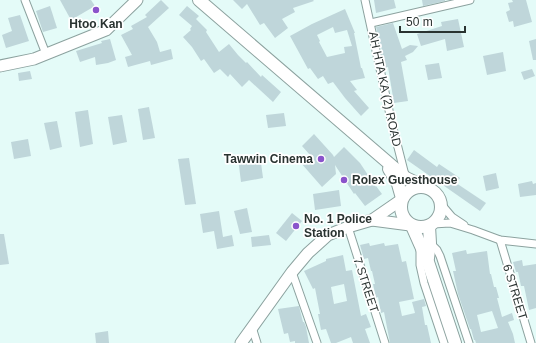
<svg xmlns="http://www.w3.org/2000/svg" width="536" height="343" font-family="Helvetica,sans-serif">
	<style>
		.building { fill: #bfd6da; fill-rule: evenodd }
		.lines { fill: none; stroke-linecap: round; stroke-linejoin: round }
		.street-casing { stroke: #8ca29f; stroke-width: 9 }
		.secondary-casing { stroke: #8ca29f; stroke-width: 13 }
		.primary-casing { stroke: #8ca29f; stroke-width: 14 }
		.street { stroke: #fff; stroke-width: 7 }
		.secondary { stroke: #fff; stroke-width: 11 }
		.primary { stroke: #fff; stroke-width: 12 }
		.poi-dot { fill: #8a53cb; stroke: #fff; stroke-width: 1.5 }
		.labels { text-anchor: middle; stroke-width: 3.5; stroke-linejoin: round; paint-order: stroke }
		.poi-label { font-size: 12px; font-weight: bold; fill: #2a3331; stroke: #fff; text-anchor: start }
		.street-label { font-size: 12px; fill: #2a3331; stroke: #fff }
	</style>
	<rect width="100%" height="100%" fill="#e4fbf8"/>
	<g class="building">
		<path d="M60 0H91L95 6 71 20Z"/>
		<path d="M161 0 169 8 148 27 157 42 160 52 171 49 173 59 151 65 150 61 128 67 125 57 132 55 121 35 133 29 131 26 147 17 145 15Z"/>
		<path d="M233 0H313L314 1 293 8 295 12 282 19 288 28 275 38 264 23 260 25 247 4 242 9Z"/>
		<path d="M374 0H394L396 8 376 13Z"/>
		<path d="M422 0H445V1L423 6Z"/>
		<path d="M512 0H526L532 22 514 27 513 21 509 22 506 12 510 10 508 3 513 2Z"/>
		<path d="M50 6 57 28 43 32 36 11Z"/>
		<path d="M187 6 199 16 196 19 207 30 206 32 219 52 229 44 238 55 246 63 247 62 261 77 262 75 281 92 273 102 249 80 242 87 230 74 228 77 220 69 214 73 204 59 201 61 192 47 183 37 191 30 190 29 192 26 179 15Z"/>
		<path d="M345 9 355 33H354L361 68H362L365 78 350 81 357 90 354 91 369 108 361 116 345 98 333 82 328 84 323 76 318 79 310 68 308 69 290 36 312 24ZM333 27 335 33 347 30 352 46 344 47 345 53 327 57 319 42 320 41 317 35Z"/>
		<path d="M20 15 29 41 6 48 2 35 12 31 8 18Z"/>
		<path d="M458 19 464 47 447 51 445 39 421 46 417 34 442 26 441 22Z"/>
		<path d="M393 23 402 49 410 45 418 46 413 52 405 56 407 60 401 62 408 101 394 103 388 67 385 68 382 53H383L380 44 376 27Z"/>
		<path d="M110 39 116 60 108 63 96 65 95 57 80 62 76 51 102 43 101 41Z"/>
		<path d="M536 39V60H533L529 41Z"/>
		<path d="M503 52 506 71 487 75 483 56Z"/>
		<path d="M439 63 442 78 428 80 425 65Z"/>
		<path d="M532 69 535 76 524 80 521 72Z"/>
		<path d="M30 71 32 79 19 81 18 73Z"/>
		<path d="M149 107 155 138 143 140 138 109Z"/>
		<path d="M88 110 93 144 80 147 75 112Z"/>
		<path d="M284 113 286 126 268 128 266 115Z"/>
		<path d="M122 115 127 142 113 145 108 117Z"/>
		<path d="M57 121 62 147 50 150 44 123Z"/>
		<path d="M314 134 333 155 334 157 344 147 360 163 376 187V186L382 194 365 206 355 193 354 194 335 165 336 174 322 187 301 163 310 155 302 146Z"/>
		<path d="M28 139 31 156 14 159 11 142Z"/>
		<path d="M414 150 437 167 439 164 460 178 456 183 486 203 480 211 407 160Z"/>
		<path d="M260 155 263 178 241 182 238 158Z"/>
		<path d="M189 158 196 204 185 205 178 159Z"/>
		<path d="M496 173 499 188 486 191 483 176Z"/>
		<path d="M532 181 533 184 536 183V195L520 197 518 184Z"/>
		<path d="M339 190 341 206 315 210 313 194Z"/>
		<path d="M247 208 252 232 240 234 234 211Z"/>
		<path d="M219 211 223 237 232 235 234 246 217 249 214 231 203 233 200 214Z"/>
		<path d="M292 213 302 221 286 241 276 233Z"/>
		<path d="M0 234H4L9 264 0 265Z"/>
		<path d="M269 235 271 245 252 247 251 237Z"/>
		<path d="M369 243 370 246 384 243 385 246 398 244 402 262 406 261 414 299 399 302 402 316 415 313 412 302 424 299 426 306 422 307 425 325H427L431 343H390L384 312 381 313 378 297 376 298 373 284H375L372 271H371L368 258 364 259 360 245Z"/>
		<path d="M466 250 467 254 487 251 490 274H491L494 287H496L499 298H497L502 317 512 313 514 320 508 322 513 334 515 343H476L475 340H474L471 329H470L458 294 453 271H456L452 253ZM492 311 498 328 481 332 477 315Z"/>
		<path d="M343 255 346 271 352 270 361 316 366 314 371 327 365 329 370 343H353L351 337 336 343H331L326 329 321 330 318 314H320L315 288 313 289 304 271 326 261V259ZM344 284 347 301 334 304 331 287Z"/>
		<path d="M522 260 523 266 536 264V308L529 310 524 286H521L518 272H516L513 262Z"/>
		<path d="M299 306 303 322H304L306 327 309 343H295V341L290 342 288 333 284 334 278 309Z"/>
		<path d="M108 331 109 343H96L95 333Z"/>
	</g>
	<g class="lines">
		<defs>
			<g id="street">
				<path d="M25 0 46 54"/>
				<path d="M365 0 392 124 405 175"/>
				<path d="M371 23 470 0"/>
				<path d="M441 204 452 217 464 225"/>
				<path d="M433 224 450 223 473 230 500 240 536 244"/>
				<path d="M348 227 385 343"/>
				<path d="M500 240 531 343"/>
				<path d="M430 243 437 250 440 256 469 343"/>
				<path d="M420 250V265L424 283 444 343"/>
				<path d="M292 272 317 343"/>
				<path d="M252 327 257 343"/>
			</g>
			<g id="secondary">
				<path d="M0 66 34 59 106 30 137 0"/>
				<path d="M372 220 410 225"/>
				<path d="M241 343 292 272 308 253 328 235 348 227 372 220 401 200"/>
			</g>
			<g id="primary">
				<path d="M199 0 406 178 425 187"/>
				<path d="M389 169 398 184 402 198"/>
				<circle cx="421" cy="207" r="20"/>
				<path d="M412 226 428 262 455 343"/>
				<path d="M428 258 430 243 429 226"/>
			</g>
		</defs>
		<use href="#street" class="street-casing"/>
		<use href="#secondary" class="secondary-casing"/>
		<use href="#primary" class="primary-casing"/>
		<use href="#street" class="street"/>
		<use href="#secondary" class="secondary"/>
		<use href="#primary" class="primary"/>
	</g>
	<g class="poi-dot">
		<circle cx="96" cy="10" r="4"/>
		<circle cx="321" cy="159" r="4"/>
		<circle cx="344" cy="180" r="4"/>
		<circle cx="296" cy="226" r="4"/>
	</g>
	<g class="labels">
		<g class="poi-label">
			<text x="96" y="28" text-anchor="middle">Htoo Kan</text>
			<text x="313" y="163" text-anchor="end">Tawwin Cinema</text>
			<text x="352" y="184">Rolex Guesthouse</text>
			<text x="304" y="223">No. 1 Police<tspan x="304" dy="14">Station</tspan></text>
		</g>
		<g class="street-label">
			<text transform="translate(385 89) rotate(78)" y="4">AH HTA KA (2) ROAD</text>
			<text transform="translate(366 285) rotate(72)" y="4">7 STREET</text>
			<text transform="translate(515 292) rotate(73)" y="4">6 STREET</text>
		</g>
	</g>
	<path d="M400 26v6h65v-6" fill="none" stroke="#2a3331" stroke-width="2"/>
	<text x="406" y="26" font-size="12" fill="#2a3331" stroke="#ffffff" stroke-width="3" paint-order="stroke">50 m</text>
</svg>
